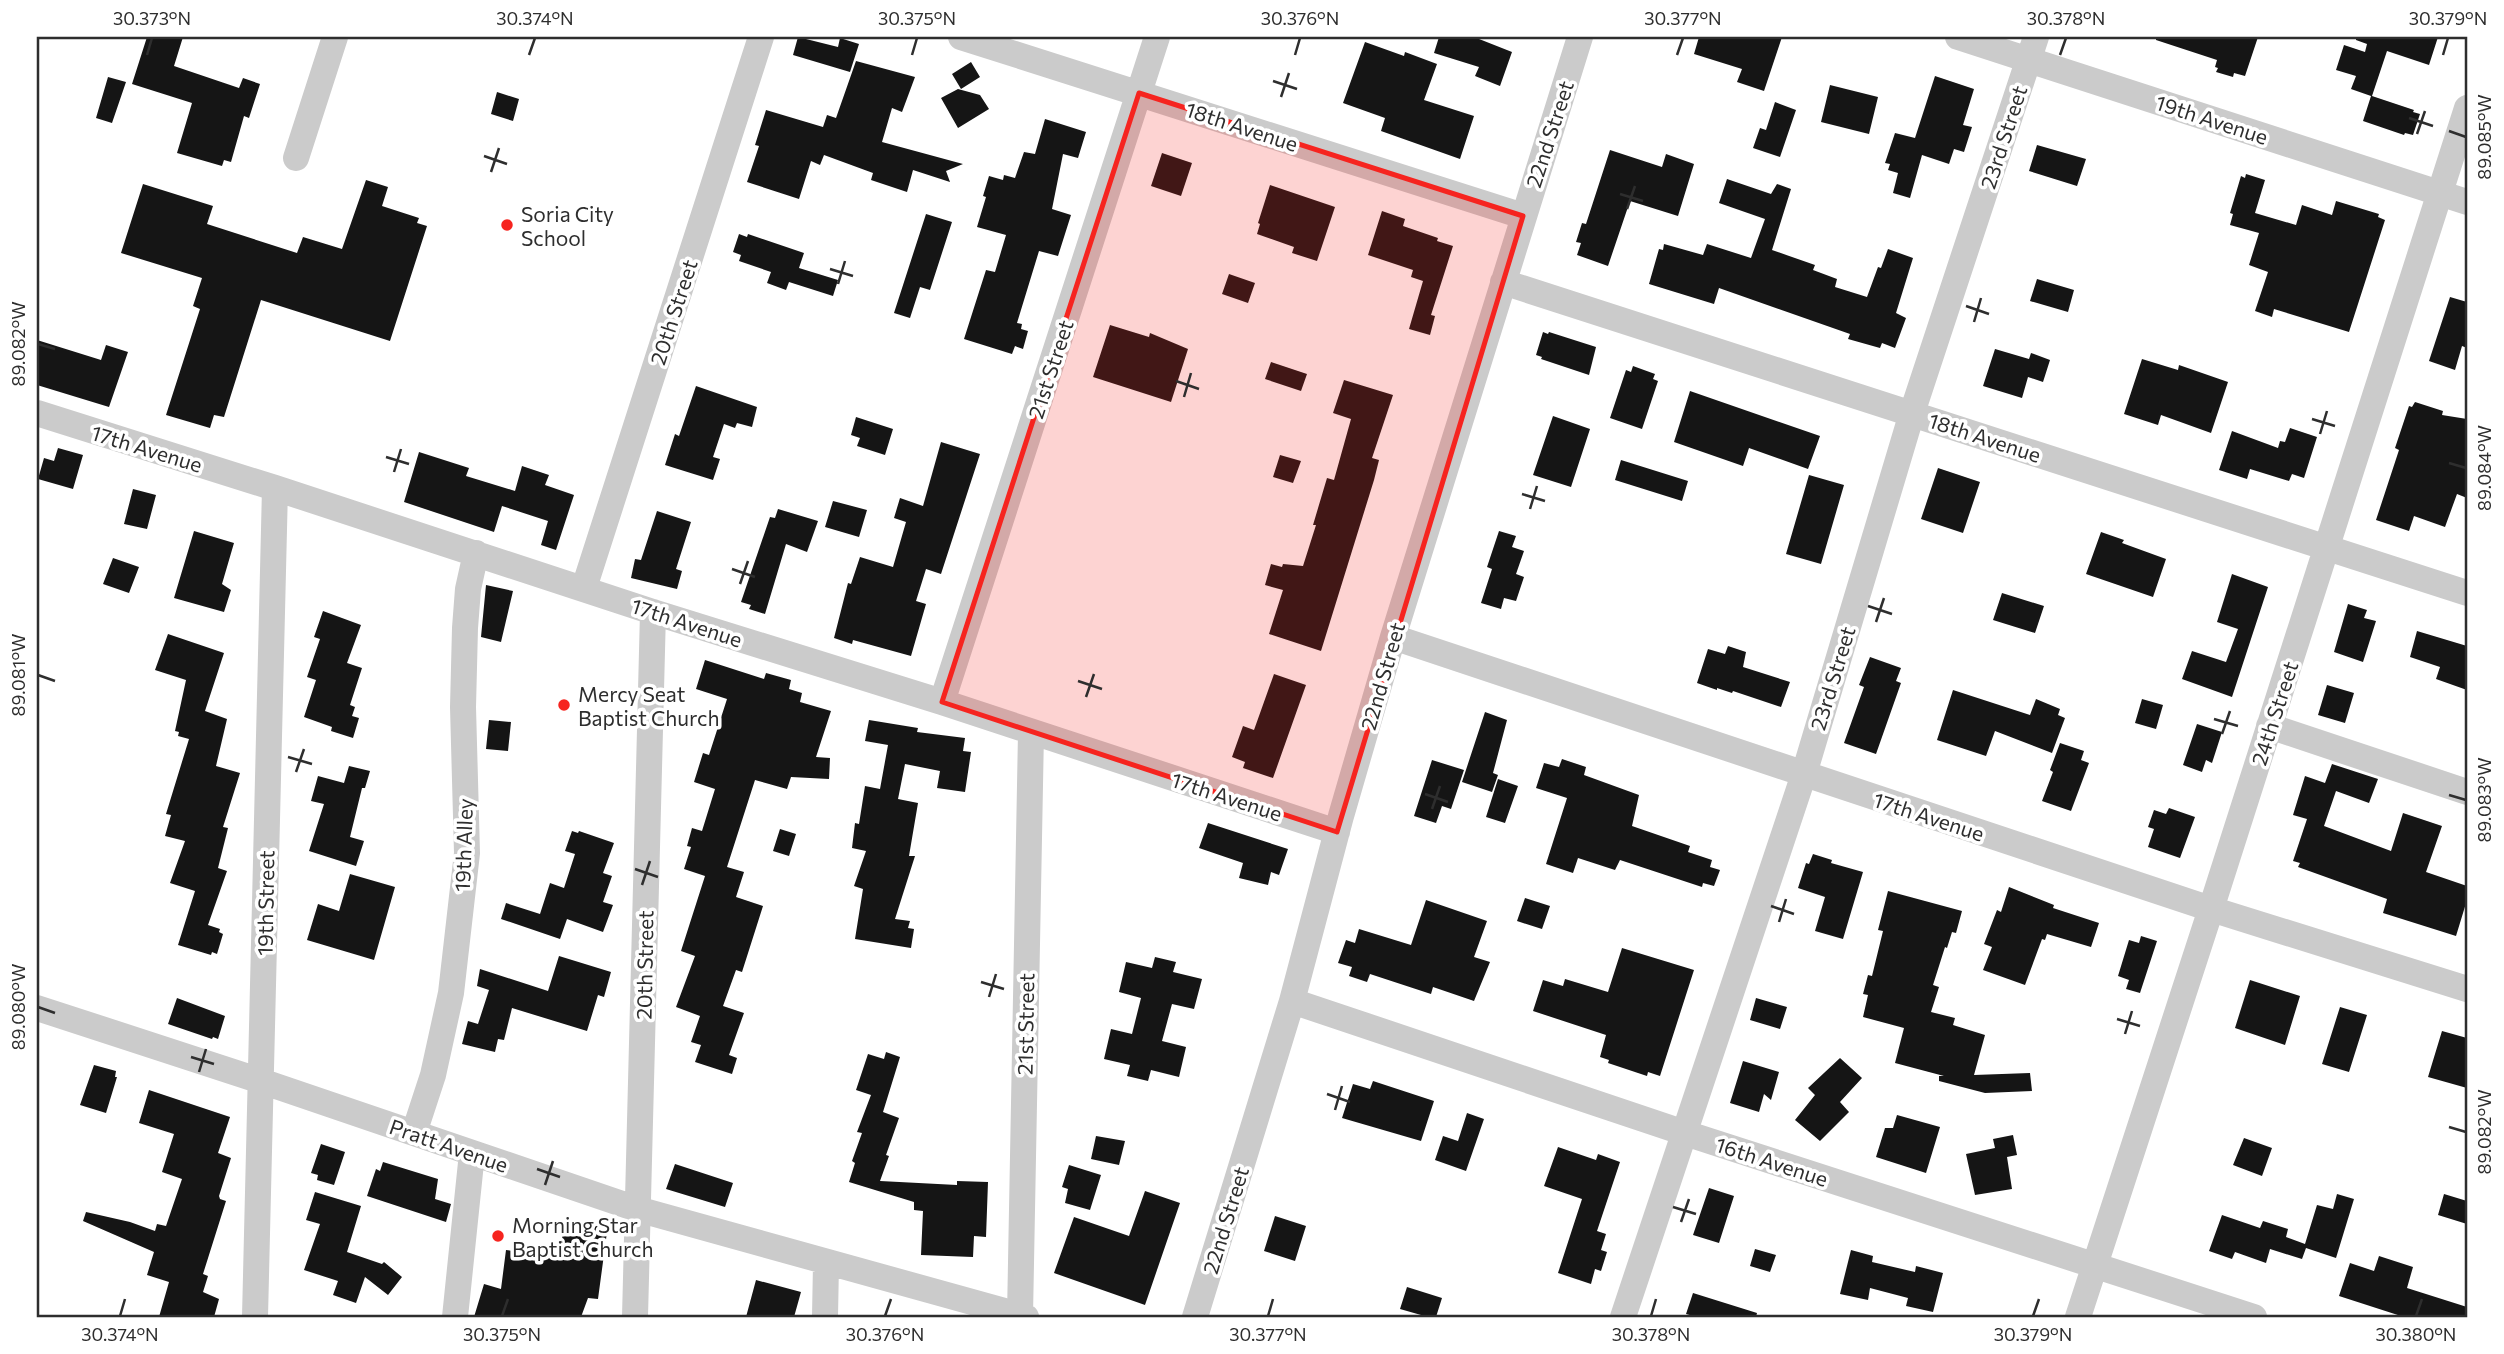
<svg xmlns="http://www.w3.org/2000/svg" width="2504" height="1354" viewBox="0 0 2504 1354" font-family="Commissioner,sans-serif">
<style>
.building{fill:#151515}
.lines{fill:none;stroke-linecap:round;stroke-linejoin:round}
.minor{stroke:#cbcbcb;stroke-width:26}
.marked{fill:#f6241f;fill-opacity:0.2;stroke:#f6241f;stroke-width:5;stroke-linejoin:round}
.ticks{fill:none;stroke:#2e2e2e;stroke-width:2.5}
.poi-dot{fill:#f6241f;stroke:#fff;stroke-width:2.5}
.labels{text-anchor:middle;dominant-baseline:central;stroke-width:7;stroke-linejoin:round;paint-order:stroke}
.street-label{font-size:21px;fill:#2e2e2e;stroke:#fff}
.poi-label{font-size:21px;fill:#2e2e2e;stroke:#fff;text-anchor:start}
.neatline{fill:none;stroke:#2e2e2e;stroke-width:2.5}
.ticks-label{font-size:18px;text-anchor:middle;fill:#2e2e2e}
</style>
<rect width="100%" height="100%" fill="#fff"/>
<path class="building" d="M147,37H183L174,66L239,88L243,78L260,84L249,118L244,116L231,162L224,160L222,166L177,153L192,103L132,84Z
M798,37L838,47L840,38L859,44L850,72L793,55Z
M1439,37H1474L1512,52L1500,86L1475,76L1479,67L1434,53Z
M1699,37H1782L1764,91L1737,82L1742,69L1694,54Z
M2156,37H2258L2245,76L2234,73L2233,77L2216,72L2218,68L2215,67L2217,60L2156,40Z
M2356,37H2438L2429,65L2387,51L2372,96L2414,110L2413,112L2420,114L2413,135L2405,133L2404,135L2363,121L2371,96L2351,89L2356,76L2336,70L2344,45L2365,52L2367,44L2356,40Z
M1365,42L1404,56L1405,52L1437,64L1424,100L1474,116L1460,159L1381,131L1385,118L1343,103Z
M856,61L915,77L902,112L892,108L882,142L963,164L946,171L950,182L913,170L907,192L871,180L873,173L824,155L820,165L811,161L799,199L747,182L759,146L755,145L766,110L823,127L827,115L836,118Z
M971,62L980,77L961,89L952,74Z
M1935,76L1974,89L1963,125L1972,127L1964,152L1954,149L1949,164L1922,155L1910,198L1893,193L1898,173L1888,170L1890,164L1885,163L1895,133L1915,138Z
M108,77L126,82L112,123L96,118Z
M1830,85L1878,97L1869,134L1821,122Z
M958,89L980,95L989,109L958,128L941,98Z
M497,92L519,99L513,121L491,114Z
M1775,102L1796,110L1780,157L1753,148L1760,128L1766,130Z
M1045,119L1086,132L1078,158L1063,154L1052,209L1071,215L1058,256L1039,251L1017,323L1022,324L1021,329L1028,331L1023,349L1015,346L1012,354L964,339L986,270L995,272L1006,235L977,227L986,197L983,196L989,176L1003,180L1004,175L1015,178L1024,152L1035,154Z
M2037,145L2086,159L2077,186L2029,171Z
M1610,150L1662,167L1666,154L1694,164L1678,216L1630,201L1608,266L1577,255L1581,243L1576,242L1582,223L1586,224Z
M1162,153L1192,163L1181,196L1151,186Z
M2246,174L2265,180L2255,213L2296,225L2302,205L2332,215L2336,201L2379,214L2378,217L2385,220L2349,332L2274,309L2272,317L2255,311L2268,272L2249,265L2259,233L2230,225L2233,214L2230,213L2241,176L2245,178Z
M1727,179L1771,194L1777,184L1791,189L1772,250L1815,265L1813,270L1837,279L1835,287L1867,297L1878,267L1881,268L1888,249L1913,258L1896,313L1906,318L1895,348L1882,343L1880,348L1848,339L1850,334L1719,288L1714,304L1649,284L1659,249L1663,250L1664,244L1703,255L1707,244L1751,258L1765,219L1719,203Z
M366,180L388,187L382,206L419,218L417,223L427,226L390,341L261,300L224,417L214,415L210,428L166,415L200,309L193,306L202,278L121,253L143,184L213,206L207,224L297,253L303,237L342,249Z
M1270,185L1335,207L1317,261L1292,253L1294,247L1257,234L1260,224L1258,223Z
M1382,211L1405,219L1403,226L1438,238L1437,241L1453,246L1431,315L1435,316L1430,335L1409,329L1423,281L1411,277L1413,270L1368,255Z
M926,214L952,222L930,290L920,287L910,318L894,313Z
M739,234L747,237L748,234L804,253L799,268L838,280L833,296L789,282L786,290L767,283L771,272L739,261L741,255L733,252Z
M1229,274L1255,283L1248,303L1222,294Z
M2037,279L2074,290L2068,312L2030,301Z
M2450,297L2467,302V348L2462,346L2455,370L2429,361Z
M1110,325L1149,337L1150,333L1188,349L1171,402L1093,377Z
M1543,332L1548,334L1549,332L1596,347L1589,375L1541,359L1542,357L1536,355Z
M37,340L101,360L106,345L128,352L109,407L37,385Z
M1995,349L2029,359L2031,353L2050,360L2043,382L2028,377L2022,398L1983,386Z
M2142,359L2178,370L2179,365L2228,382L2211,433L2161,415L2158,425L2124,414Z
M1271,362L1307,374L1301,391L1265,379Z
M1633,366L1655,374L1653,379L1658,381L1642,429L1610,418L1626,370L1631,372Z
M1344,380L1393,395L1372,458L1379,460L1374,480L1321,651L1269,634L1283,590L1265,585L1271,564L1282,567L1283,564L1303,566L1316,525H1313L1327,478L1334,480L1351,419L1333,413Z
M696,386L757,407L752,427L737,423L735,428L724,424L713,457L720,459L713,480L665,465L675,434L679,436Z
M1690,391L1820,436L1808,469L1749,448L1743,466L1674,442Z
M2415,402L2443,411L2442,415L2467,419V498L2457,494L2445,527L2414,516L2409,531L2376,520L2399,450L2395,448L2409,406L2412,407Z
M1553,416L1590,429L1571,487L1533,475Z
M856,417L893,429L885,455L857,446L860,438L851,435Z
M2290,428L2317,437L2304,478L2292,474L2289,481L2250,469L2247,479L2219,470L2232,431L2278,448L2280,441L2285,442Z
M941,442L980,454L941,574L926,569L916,601L926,604L911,656L853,640L852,644L834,638L848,583L851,584L860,557L893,567L906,522L894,518L900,498L923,506Z
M58,448L83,455L73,489L38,479L44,458L54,461Z
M419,452L469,468L466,476L515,491L522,466L549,475L545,485L574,495L556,550L541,545L548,521L502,506L494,532L404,502Z
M1280,455L1301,461L1293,483L1273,477Z
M1621,460L1688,481L1682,501L1615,480Z
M1938,468L1980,482L1963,533L1921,519Z
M1809,475L1844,485L1821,564L1786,554Z
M133,489L156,495L147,529L124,524Z
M833,501L867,510L859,537L825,527Z
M778,509L818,521L807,552L786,544L765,614L749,609L751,605L741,602L770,517L775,518Z
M657,511L691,522L676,569L682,571L677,589L631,578L635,559L641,560Z
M194,531L234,543L222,584L231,590L224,612L174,598Z
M1499,531L1516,536L1512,547L1524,551L1516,574L1524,577L1516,601L1504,598L1501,609L1481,603L1492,569L1487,567Z
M2101,532L2124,540L2122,543L2166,559L2153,597L2086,574Z
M113,558L139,567L129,593L103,584Z
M2232,574L2268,587L2232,697L2182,679L2192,651L2226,662L2238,629L2217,622Z
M486,585L513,591L501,642L481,637Z
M2002,593L2044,606L2035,633L1993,620Z
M2348,604L2367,610L2364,618L2376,621L2363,662L2334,652Z
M323,611L361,625L347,663L362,668L350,705L355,707L352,716L359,718L353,738L331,731L332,727L304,717L316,680L307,677L320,639L314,637Z
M2417,631L2467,646V690L2436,679L2440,667L2410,657Z
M168,634L224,653L205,711L227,719L216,766L240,773L223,827L228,828L218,868L227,871L208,925L220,929L219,932L223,934L217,954L212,952L211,955L178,945L195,891L170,883L185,841L165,836L171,815L166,814L189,739L178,736L179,732L175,731L186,680L155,670Z
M1728,646L1746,652L1743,667L1790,682L1781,707L1733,691L1732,693L1717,688V690L1697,683L1708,649L1725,654Z
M1870,657L1901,668L1896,681L1901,683L1876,754L1844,743L1864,687L1859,685Z
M705,660L764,679L766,673L791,680L789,689L802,693L800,702L831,711L816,757L830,758L829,779L791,777L787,789L755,780L727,867L744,872L736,897L763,906L742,972L736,970L723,1006L744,1013L729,1055L737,1058L732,1074L695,1062L701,1045L691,1042L700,1016L676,1007L695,956L681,951L705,876L684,869L691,847L687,846L692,828L702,831L715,789L694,782L703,753L709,755L727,699L696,689Z
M1274,674L1306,685L1273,778L1243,768L1245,762L1232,757L1243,726L1254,730Z
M2327,685L2354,693L2345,723L2318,715Z
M1953,690L2030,715L2036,699L2060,709L2058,715L2065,718L2052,753L1995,731L1986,756L1937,740Z
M2142,699L2163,705L2156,729L2135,723Z
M1485,712L1507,720L1493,773L1498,775L1492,792L1462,782Z
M489,720L511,722L508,751L486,749Z
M869,720L918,728L917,732L965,738L963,751L971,752L965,792L937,788L940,771L905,764L898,799L918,803L909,856H915L895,919L910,921L908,928L914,929L911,948L855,939L863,889L854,886L866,851L852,848L855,823L859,824L865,786L880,789L888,745L865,741Z
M2197,724L2222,732L2212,763L2206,760L2202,772L2183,765Z
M2060,743L2084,751L2081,760L2089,763L2071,811L2042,801L2053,772L2050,770Z
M1562,759L1586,767L1584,775L1639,795L1632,826L1690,846L1688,852L1712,860L1710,867L1720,870L1714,886L1703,883L1702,887L1620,860L1615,870L1578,858L1573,873L1546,864L1567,798L1536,788L1544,763L1559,767Z
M1432,760L1464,770L1451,809L1442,806L1436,823L1414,816Z
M2332,764L2378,779L2369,803L2336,791L2324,826L2391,851L2403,813L2442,826L2426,872L2467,886V900L2456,936L2383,913L2387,899L2298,867L2300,863L2293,861L2307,819L2293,815L2305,776L2325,783Z
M349,766L370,771L365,788H362L350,837L364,841L356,866L309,851L324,804L311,801L318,776L344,783Z
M1498,779L1518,786L1505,823L1486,817Z
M2169,808L2195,817L2180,858L2148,847L2154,829L2148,827L2154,810L2166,814Z
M1208,823L1288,849L1279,875L1271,872L1268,885L1239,878L1243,863L1199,848Z
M780,829L796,834L789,856L773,851Z
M572,831L578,833L579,831L614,843L603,873L612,876L603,902L613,905L603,932L567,919L560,939L501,919L506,903L540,914L550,883L564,888L575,854L565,851Z
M1813,854L1832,860L1831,863L1863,872L1843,939L1815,931L1825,897L1798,888L1806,863L1809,864Z
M350,874L395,887L374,960L307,940L318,904L339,911Z
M2009,887L2054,905L2053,908L2099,923L2091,947L2047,934L2045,940L2042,939L2025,985L1983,970L1992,947L1984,944L1997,910L2001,912Z
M1888,891L1962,911L1956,933L1952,932L1947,948L1945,947L1933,985L1939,987L1931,1012L1955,1018L1953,1025L1985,1035L1974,1075L2030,1073L2032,1091L1985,1093L1939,1081V1076H1944L1895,1063L1904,1028L1863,1017L1868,995L1863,994L1868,975L1872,976L1883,931L1878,930Z
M1525,898L1550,906L1542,929L1517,921Z
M1426,900L1487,921L1474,957L1490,962L1474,1001L1433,987L1431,994L1370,974L1367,982L1349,976L1352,967L1338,963L1346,940L1355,943L1359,929L1411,945Z
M2141,936L2157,941L2140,993L2126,989L2129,980L2118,976L2129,940L2139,943Z
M1622,948L1694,970L1660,1076L1648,1072L1647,1076L1608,1063L1609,1060L1600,1057L1606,1035L1533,1011L1543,980L1563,986L1565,979L1608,992Z
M559,956L611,972L604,997L598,995L587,1031L512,1008L504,1040L498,1039L495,1052L462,1044L468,1021L478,1024L489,990L477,986L480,969L548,991Z
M1155,957L1176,962L1173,972L1202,979L1194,1009L1172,1004L1162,1041L1186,1047L1179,1077L1151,1070L1148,1081L1127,1076L1130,1065L1104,1059L1111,1029L1132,1034L1141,998L1119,992L1126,962L1152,968Z
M2250,980L2300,996L2285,1045L2235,1028Z
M177,998L225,1016L218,1039L213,1037L212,1039L168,1024Z
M1756,998L1787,1007L1780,1029L1750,1020Z
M2340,1007L2367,1015L2349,1072L2322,1064Z
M2442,1031L2467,1038V1088L2428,1077Z
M886,1052L900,1057L883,1112L899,1118L886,1155L889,1156L880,1181L957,1185V1181L988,1182L986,1237L974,1236L973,1257L921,1255L923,1211L914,1210V1202L849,1182L855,1163L852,1161L862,1133L857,1132L871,1095L856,1090L868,1054L884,1059Z
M1840,1058L1862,1078L1840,1102L1849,1112L1820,1141L1795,1120L1815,1095L1808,1088Z
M1743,1061L1779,1072L1771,1100L1764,1094L1759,1112L1730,1103Z
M94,1065L116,1071L115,1077H117L106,1113L80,1105Z
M1373,1081L1434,1101L1421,1141L1342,1118L1353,1084L1370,1089Z
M149,1090L230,1117L218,1153L231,1158L219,1196L220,1199L226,1201L203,1274L208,1276L203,1292L219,1299L214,1317H159L169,1282L147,1275L154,1252L83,1221L86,1212L130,1222L155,1231L157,1224L166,1226L182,1179L162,1172L174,1134L139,1123Z
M1467,1113L1484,1119L1466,1171L1435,1160L1443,1136L1458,1141Z
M1897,1115L1940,1127L1926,1173L1876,1157L1885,1128H1893Z
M2013,1135L2017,1155L2007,1157L2012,1189L1975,1195L1966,1154L1995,1148L1993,1139Z
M1096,1136L1125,1141L1119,1165L1091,1159Z
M2244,1138L2272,1148L2262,1176L2233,1165Z
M321,1144L345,1152L334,1185L317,1180L318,1175L311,1173Z
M1558,1147L1596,1160L1598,1154L1620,1162L1597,1231L1606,1234L1601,1250L1607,1252L1601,1271L1595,1269L1591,1284L1558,1273L1582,1199L1544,1186Z
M383,1162L438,1179L435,1199L451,1204L446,1222L367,1196L376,1169L380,1171Z
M675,1164L733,1183L725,1207L666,1189Z
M1069,1165L1101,1175L1090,1210L1065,1203L1068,1189L1062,1187Z
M1709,1188L1734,1196L1719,1243L1693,1235Z
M1145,1191L1180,1203L1145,1305L1054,1273L1074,1217L1129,1236Z
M315,1192L361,1206L347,1252L382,1264L384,1262L402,1277L388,1295L365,1277L356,1303L333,1295L338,1281L304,1270L320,1224L306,1220Z
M2337,1194L2354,1199L2336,1258L2306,1248L2302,1259L2270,1249L2266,1263L2235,1252L2232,1259L2209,1251L2222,1215L2260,1228L2263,1221L2288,1229L2286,1237L2305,1244L2317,1205L2333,1209Z
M2444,1194L2467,1201V1224L2438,1215Z
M1275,1216L1306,1226L1295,1261L1264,1251Z
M572,1222L604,1227L603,1231L607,1232L598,1299L588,1298L581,1317H474L484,1284L501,1289L506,1250L559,1258L564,1226L571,1227Z
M1755,1249L1776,1255L1770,1272L1750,1266Z
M1851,1250L1873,1256L1872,1262L1915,1272L1916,1266L1943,1273L1933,1312L1906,1306L1908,1298L1870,1288L1868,1300L1840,1294Z
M2379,1256L2413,1267L2407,1288L2467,1307V1317H2404L2339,1296L2350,1263L2374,1271Z
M756,1280L801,1292L794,1317H746Z
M1407,1287L1442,1298L1436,1317H1428L1400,1309Z
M1693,1293L1757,1313L1756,1317H1697L1686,1314Z"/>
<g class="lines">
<path class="minor" d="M961,37L1523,216
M1958,37L2467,202
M296,158L335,37
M1503,282L2467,593
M37,413L275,488L653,612L942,702L1337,832
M584,588L761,37
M1393,637L2211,909L2467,989
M942,702L1157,37
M2269,726L2467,792
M1292,1001L1685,1133L2254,1317
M37,1008L261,1081L637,1209L1026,1317
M414,1133L433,1075L451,993L467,853L463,707L465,628L468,589L476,553
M1020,1316L1031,732
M255,1317L275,488
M455,1317L472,1153
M635,1317L653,612
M825,1317L826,1263
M1195,1317L1292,1001L1341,816L1393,637L1580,37
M1623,1317L1804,774L1912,413L2036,37
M2078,1317L2211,909L2467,108"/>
</g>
<path class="marked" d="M1139,93L1523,216L1337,832L942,702Z"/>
<path class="ticks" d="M147,55L152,38M529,55L535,38M912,55L917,38M1295,55L1300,38M1677,55L1683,38M2060,55L2066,38M2443,55L2448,38M1273,81L1297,89M1281,97L1289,73M2409,118L2433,126M2449,131L2466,137M2417,134L2425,111M484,156L507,164M491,172L499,148M1620,194L1643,201M1627,209L1635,186M830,269L853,276M838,284L845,261M1966,306L1989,314M1974,322L1981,298M38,344L55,349M1176,381L1199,389M1184,397L1191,373M2312,419L2335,426M2320,434L2327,411M386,457L409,464M2449,463L2466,468M394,472L401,449M1522,494L1545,501M1530,509L1537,486M732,569L755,577M740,584L748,561M1868,606L1892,614M1876,622L1884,598M38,675L55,681M1078,681L1102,689M1086,697L1094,674M2214,719L2238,726M2222,734L2230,711M288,757L312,764M296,772L304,749M1425,794L1448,802M2449,795L2466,800M1432,809L1440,786M635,869L658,877M642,885L650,861M1771,906L1794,914M1779,922L1786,899M981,982L1004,989M989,997L996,974M38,1007L55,1013M2117,1019L2140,1026M2125,1034L2132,1011M191,1057L214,1064M199,1072L206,1049M1327,1094L1350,1102M1335,1110L1342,1086M2449,1127L2466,1132M537,1169L560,1177M545,1185L553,1161M1673,1207L1696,1214M1681,1222L1689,1199M120,1316L125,1299M502,1316L508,1299M885,1316L891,1299M1268,1316L1273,1299M1651,1316L1656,1299M2033,1316L2039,1299M2416,1316L2422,1299"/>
<g class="poi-dot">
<circle cx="507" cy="225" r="7"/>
<circle cx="564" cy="705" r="7"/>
<circle cx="498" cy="1236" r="7"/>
</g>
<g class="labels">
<g class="street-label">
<text transform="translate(2212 119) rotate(18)">19th Avenue</text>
<text transform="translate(1242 126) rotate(18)">18th Avenue</text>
<text transform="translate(1549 134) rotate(-72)">22nd Street</text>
<text transform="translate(2003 137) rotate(-72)">23rd Street</text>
<text transform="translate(673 312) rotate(-72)">20th Street</text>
<text transform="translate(1050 369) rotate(-72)">21st Street</text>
<text transform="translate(1985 437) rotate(18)">18th Avenue</text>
<text transform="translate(147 448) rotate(17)">17th Avenue</text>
<text transform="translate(687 622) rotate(18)">17th Avenue</text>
<text transform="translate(1382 676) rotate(-74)">22nd Street</text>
<text transform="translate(1832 678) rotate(-73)">23rd Street</text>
<text transform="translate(2274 713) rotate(-72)">24th Street</text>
<text transform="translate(1227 796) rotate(18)">17th Avenue</text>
<text transform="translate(1929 816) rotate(18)">17th Avenue</text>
<text transform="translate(463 845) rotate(-88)">19th Alley</text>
<text transform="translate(265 903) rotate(-89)">19th Street</text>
<text transform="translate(644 965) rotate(-89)">20th Street</text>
<text transform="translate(1025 1024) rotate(-89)">21st Street</text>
<text transform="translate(449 1145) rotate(19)">Pratt Avenue</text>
<text transform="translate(1772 1161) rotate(18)">16th Avenue</text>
<text transform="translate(1225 1220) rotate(-73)">22nd Street</text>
</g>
<g class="poi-label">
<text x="521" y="213">Soria City<tspan x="521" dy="24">School</tspan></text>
<text x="578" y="693">Mercy Seat<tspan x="578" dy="24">Baptist Church</tspan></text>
<text x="512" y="1224">Morning Star<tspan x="512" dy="24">Baptist Church</tspan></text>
</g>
</g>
<rect width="2504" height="1354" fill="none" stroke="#ffffff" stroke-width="77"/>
<rect x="38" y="38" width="2428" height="1278" class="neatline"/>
<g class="ticks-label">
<text x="152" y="25">30.373°N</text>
<text x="535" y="25">30.374°N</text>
<text x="917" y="25">30.375°N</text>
<text x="1300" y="25">30.376°N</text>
<text x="1683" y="25">30.377°N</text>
<text x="2066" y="25">30.378°N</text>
<text x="2448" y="25">30.379°N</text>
<text transform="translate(2485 137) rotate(-90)" y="6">89.085°W</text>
<text transform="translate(19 344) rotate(-90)" y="6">89.082°W</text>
<text transform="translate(2485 468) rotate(-90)" y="6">89.084°W</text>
<text transform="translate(19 675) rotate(-90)" y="6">89.081°W</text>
<text transform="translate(2485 800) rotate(-90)" y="6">89.083°W</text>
<text transform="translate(19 1007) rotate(-90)" y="6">89.080°W</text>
<text transform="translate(2485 1132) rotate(-90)" y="6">89.082°W</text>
<text x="120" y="1341">30.374°N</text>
<text x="502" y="1341">30.375°N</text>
<text x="885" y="1341">30.376°N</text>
<text x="1268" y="1341">30.377°N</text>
<text x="1651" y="1341">30.378°N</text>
<text x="2033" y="1341">30.379°N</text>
<text x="2416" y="1341">30.380°N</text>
</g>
</svg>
